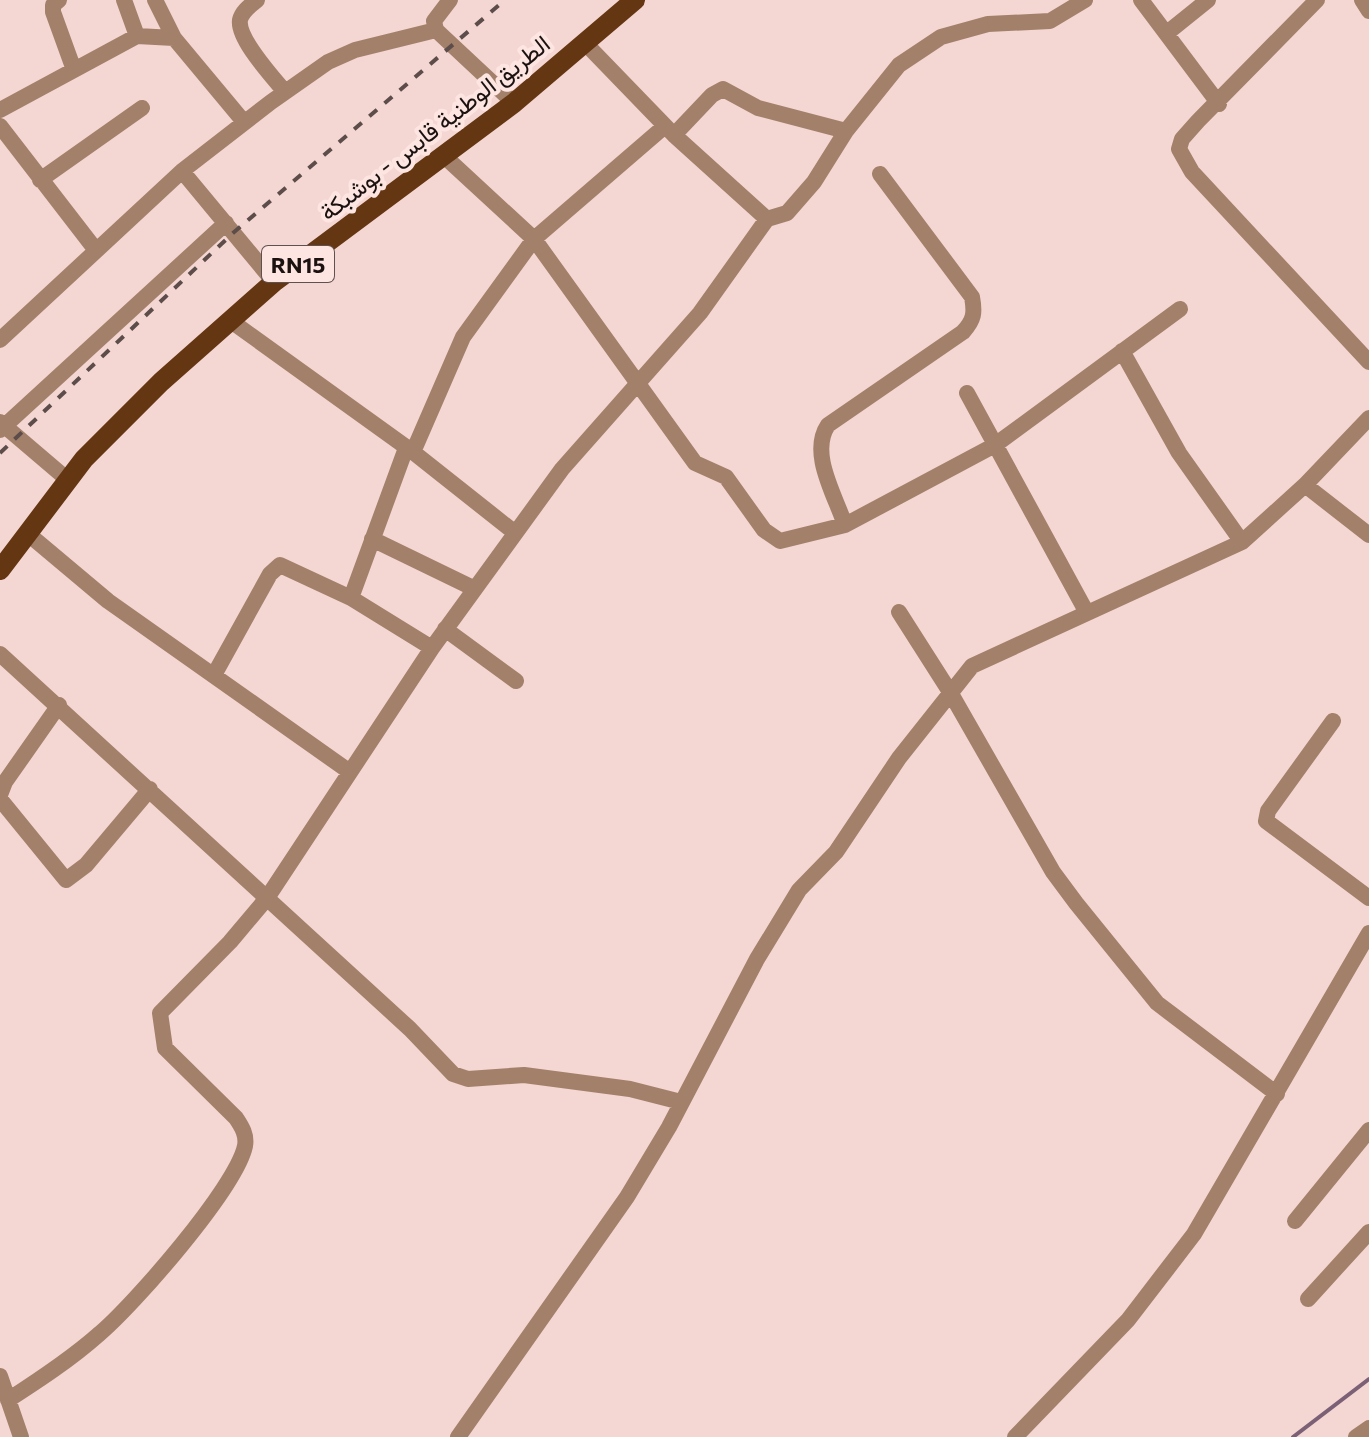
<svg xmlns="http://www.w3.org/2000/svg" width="1369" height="1437" viewBox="0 0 1369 1437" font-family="Commissioner,Vazirmatn,sans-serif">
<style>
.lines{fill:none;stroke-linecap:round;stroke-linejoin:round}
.stream{stroke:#7c6076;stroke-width:4}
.minor{stroke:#a3806a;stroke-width:16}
.primary{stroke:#653612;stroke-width:20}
.rail{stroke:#5c4c4a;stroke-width:4;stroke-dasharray:10 10;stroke-linecap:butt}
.labels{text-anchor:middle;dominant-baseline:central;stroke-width:8;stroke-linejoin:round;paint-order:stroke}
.shield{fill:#fde5e2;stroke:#5f514f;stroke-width:2}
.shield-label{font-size:22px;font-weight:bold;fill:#1b1210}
.street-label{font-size:24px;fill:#1b1210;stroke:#fde5e2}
</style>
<rect width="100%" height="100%" fill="#f4d6d3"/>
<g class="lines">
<path class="stream" d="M1293,1437L1369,1379"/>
<path class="minor" d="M59,0L53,5V12L74,70
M124,0L137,36
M155,0L174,38
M257,0C251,5 242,11 240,20C237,39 273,77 285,92
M450,0L434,21L436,30L514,103
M1141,0L1219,104
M1317,0L1198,121L1182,139L1179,149L1192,172L1369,362
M1362,0L1369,11
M1167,33L1208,0
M585,43L674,135L767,219
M0,110L137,36L174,38L244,122
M0,126L95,249
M846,131L899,65L941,37L988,24L1050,21L1085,0
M443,155L534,239L695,463L726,477L764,530L780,541L845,525L995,445L1180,309
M182,171L274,282
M40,180L142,108
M231,321L413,452L514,532
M0,340L182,171L271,102L328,62L355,50L436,30
M1122,351L1179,453L1242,542
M967,393L1087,613
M0,422L68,480
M0,430L226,223
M413,452L463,337L534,239L665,126
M1305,485L1369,535
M845,525C835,495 809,453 828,425L963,332C974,320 975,313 972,297L880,174
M27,533L108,601L350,772
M372,539L473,588
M351,598L406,448
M899,612L950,692L1053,872L1076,903L1157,1003L1277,1094
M445,629L516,681
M0,654L410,1029L453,1074L468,1079L524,1075L630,1089L681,1102
M214,675L270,574L280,565L351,598L432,648
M1333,721L1268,811L1266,821L1369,898
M0,795L5,782L59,705
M0,799L66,880L86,865L150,789
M1295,1221L1369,1130
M1308,1299L1369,1232
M0,1376L21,1437
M8,1400C39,1380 71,1359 98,1335C133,1306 236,1188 245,1146C247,1135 242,1127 236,1118L165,1048L160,1013L230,942L267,898L432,648L562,469L700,313L767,219L787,213L814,182L846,131L758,108L723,89L712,95L674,135
M458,1437L627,1197L669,1127L757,959L799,890L836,852L899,758L972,666L1242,542L1305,485L1369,418
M1015,1437L1128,1320L1194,1234L1369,933
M1356,1437L1369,1428"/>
<path class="primary" d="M0,570L84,459L161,382L274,282L514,103L635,0"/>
<path class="rail" d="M0,453L233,233L505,0"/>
</g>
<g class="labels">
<rect class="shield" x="262" y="246" width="72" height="36" rx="6"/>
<g class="shield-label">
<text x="298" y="264">RN15</text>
</g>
<g class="street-label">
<text transform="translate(434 127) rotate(-38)">الطريق الوطنية قابس - بوشبكة</text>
</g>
</g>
</svg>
